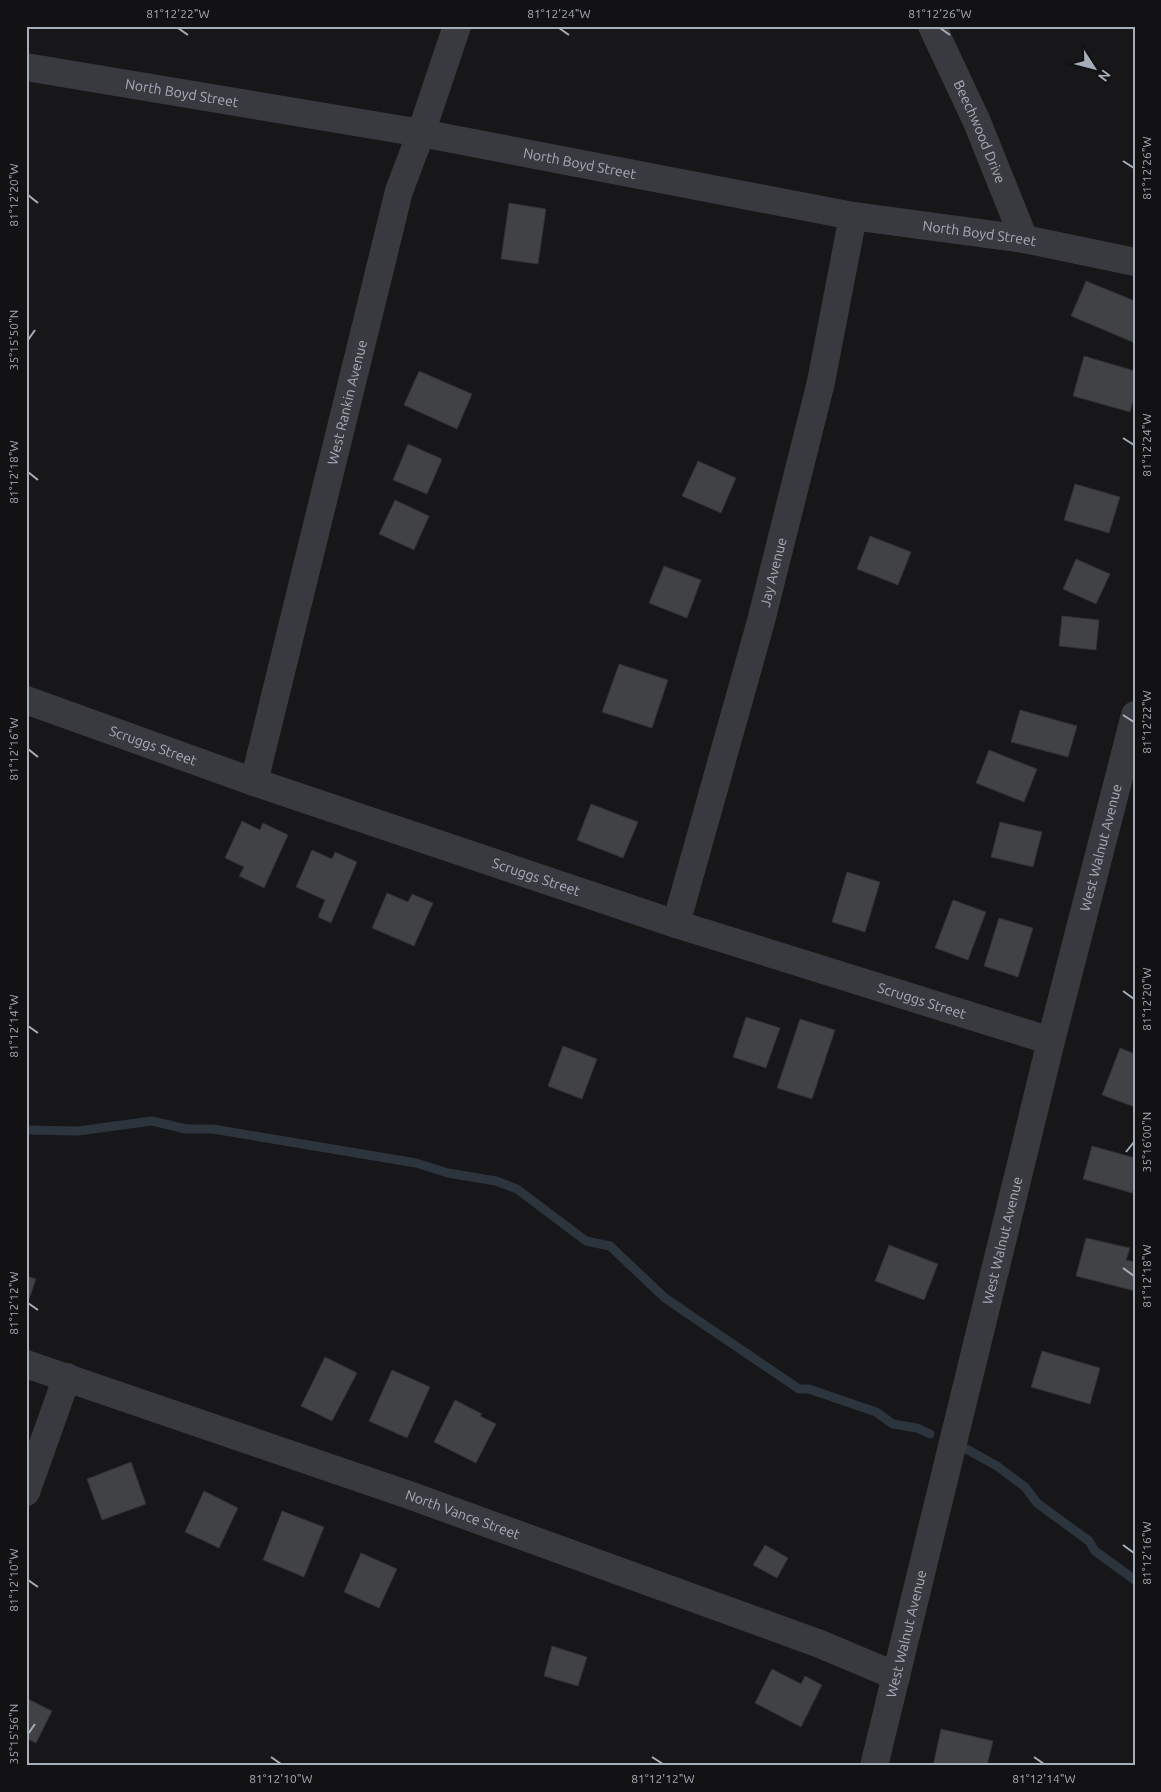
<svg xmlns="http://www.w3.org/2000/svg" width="1161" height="1792" viewBox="0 0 1161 1792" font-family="Ubuntu,sans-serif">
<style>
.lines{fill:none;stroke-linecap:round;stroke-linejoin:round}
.stream{stroke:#2c353e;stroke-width:9}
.building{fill:#414246;stroke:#313035}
.street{stroke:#393a40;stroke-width:28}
.ticks{fill:none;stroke:#a8adba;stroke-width:2}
.labels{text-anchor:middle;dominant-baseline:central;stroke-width:5;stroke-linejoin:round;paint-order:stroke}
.street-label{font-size:14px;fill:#a8adba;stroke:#121214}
.neatline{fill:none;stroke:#a8adba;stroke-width:2}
.ticks-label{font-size:12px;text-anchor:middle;fill:#a8adba}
</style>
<rect width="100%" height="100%" fill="#171719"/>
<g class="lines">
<path class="stream" d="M26,1130L78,1131L152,1121L186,1129H213L416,1163L448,1173L496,1181L517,1189L586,1241L610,1246L665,1298L799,1389H809L876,1412L893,1424L917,1428L930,1434
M959,1445L997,1466L1025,1487L1037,1503L1089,1541L1095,1551L1135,1580"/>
</g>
<path class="building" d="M509,203L546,209L538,264L501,259Z
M1086,281L1135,301V343L1071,316Z
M1084,356L1135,371V394L1130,412L1073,396Z
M419,371L472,394L457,429L404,405Z
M408,444L442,459L427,494L393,480Z
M698,461L736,478L721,513L682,496Z
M1075,484L1120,497L1109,533L1064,520Z
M395,500L429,516L414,550L379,534Z
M870,536L911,552L898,585L857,569Z
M1076,559L1110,574L1096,604L1063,589Z
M664,566L701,580L687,618L649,603Z
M1062,616L1099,620L1096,650L1059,646Z
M619,664L668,680L652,728L602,712Z
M1020,710L1077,726L1068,757L1011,742Z
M989,750L1037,769L1024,802L976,783Z
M591,804L638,822L623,858L577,840Z
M242,821L260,830L263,823L288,835L264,888L239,876L244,867L225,858Z
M1000,822L1042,832L1033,867L991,857Z
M312,850L332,859L335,852L357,862L331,923L318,917L325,900L296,887Z
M847,872L880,882L865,932L832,922Z
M387,893L408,902L412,894L433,903L414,946L372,928Z
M953,900L986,912L968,960L935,948Z
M999,918L1033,928L1018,977L984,966Z
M746,1017L780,1028L766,1068L733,1057Z
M800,1019L835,1030L812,1099L777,1088Z
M563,1046L597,1059L582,1099L548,1086Z
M1120,1048L1135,1054V1107L1102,1095Z
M1092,1146L1135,1158V1184L1132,1193L1083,1179Z
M1086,1238L1130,1248L1126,1260L1135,1262V1291L1076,1276Z
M889,1245L938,1264L924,1300L875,1281Z
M26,1276L36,1279L29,1299L26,1298Z
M1042,1351L1100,1368L1090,1404L1031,1387Z
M325,1357L357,1373L332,1421L301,1406Z
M392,1370L430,1387L407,1438L369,1421Z
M455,1400L482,1414L480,1416L496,1424L476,1463L434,1442Z
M131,1462L146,1504L102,1520L87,1479Z
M204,1491L238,1508L219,1548L185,1532Z
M282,1511L324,1527L304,1577L263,1560Z
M765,1545L788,1558L777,1578L753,1565Z
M361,1553L397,1569L379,1608L344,1592Z
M552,1646L587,1657L578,1686L544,1676Z
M772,1669L801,1684L805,1676L822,1685L801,1727L755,1703Z
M26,1698L52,1711L36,1743L26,1738Z
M941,1729L993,1741L987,1766H933Z"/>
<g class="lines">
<g class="street">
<path id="s1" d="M932,26L977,122L1024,239"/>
<path id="s2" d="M26,67L421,133L853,216L1024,239L1135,262"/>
<path id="s3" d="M26,700L254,782L676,924L1051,1041"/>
<path id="s4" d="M254,782L399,191L421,133L457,26"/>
<path id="s5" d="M676,924L761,621L821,382L853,216"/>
<path id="s6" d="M26,1364L409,1495L820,1644L896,1676"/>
<path d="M26,1492L67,1377"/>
<path id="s7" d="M874,1766L1051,1041L1135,715"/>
</g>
</g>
<path class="ticks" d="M178,28L188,35M559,28L569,35M940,28L950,35M1123,161L1134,168M28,195L38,203M28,340L35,330M1123,438L1134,445M28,472L38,480M1123,715L1134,722M28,749L38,757M1123,991L1134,999M28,1026L38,1033M1126,1152L1134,1142M1123,1268L1134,1276M28,1303L38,1310M1123,1545L1134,1553M28,1580L38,1587M28,1734L35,1724M271,1757L281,1764M652,1757L663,1764M1034,1757L1044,1764"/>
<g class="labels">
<g class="street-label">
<text stroke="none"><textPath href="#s2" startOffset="158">North Boyd Street</textPath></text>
<text stroke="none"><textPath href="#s1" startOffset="116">Beechwood Drive</textPath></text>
<text stroke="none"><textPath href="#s2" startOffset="562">North Boyd Street</textPath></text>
<text stroke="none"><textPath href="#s2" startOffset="968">North Boyd Street</textPath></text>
<text stroke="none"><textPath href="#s4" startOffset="391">West Rankin Avenue</textPath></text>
<text stroke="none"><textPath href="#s5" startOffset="365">Jay Avenue</textPath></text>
<text stroke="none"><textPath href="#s3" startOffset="135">Scruggs Street</textPath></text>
<text stroke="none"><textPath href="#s7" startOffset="946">West Walnut Avenue</textPath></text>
<text stroke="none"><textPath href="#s3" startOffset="540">Scruggs Street</textPath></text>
<text stroke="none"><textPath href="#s3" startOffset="945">Scruggs Street</textPath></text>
<text stroke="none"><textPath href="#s7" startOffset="541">West Walnut Avenue</textPath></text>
<text stroke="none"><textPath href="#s6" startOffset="462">North Vance Street</textPath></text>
<text stroke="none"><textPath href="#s7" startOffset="136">West Walnut Avenue</textPath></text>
</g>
</g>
<rect width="1161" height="1792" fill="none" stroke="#121214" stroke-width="55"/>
<g transform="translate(1094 68) rotate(126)" stroke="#121214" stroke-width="4" paint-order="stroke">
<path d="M0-4L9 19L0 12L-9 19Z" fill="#a8adba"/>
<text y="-8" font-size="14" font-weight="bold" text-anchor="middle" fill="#a8adba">N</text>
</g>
<rect x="28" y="28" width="1106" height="1736" class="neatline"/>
<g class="ticks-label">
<text x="178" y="18">81°12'22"W</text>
<text x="559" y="18">81°12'24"W</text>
<text x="940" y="18">81°12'26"W</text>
<text transform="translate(1147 168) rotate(-90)" y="4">81°12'26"W</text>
<text transform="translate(14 195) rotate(-90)" y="4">81°12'20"W</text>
<text transform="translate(14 340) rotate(-90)" y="4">35°15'50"N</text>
<text transform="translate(1147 445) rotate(-90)" y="4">81°12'24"W</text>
<text transform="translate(14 472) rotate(-90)" y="4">81°12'18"W</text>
<text transform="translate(1147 722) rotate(-90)" y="4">81°12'22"W</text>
<text transform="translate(14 749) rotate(-90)" y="4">81°12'16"W</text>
<text transform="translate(1147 999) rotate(-90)" y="4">81°12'20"W</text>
<text transform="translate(14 1026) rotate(-90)" y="4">81°12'14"W</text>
<text transform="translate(1147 1142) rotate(-90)" y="4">35°16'00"N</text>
<text transform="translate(1147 1276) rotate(-90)" y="4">81°12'18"W</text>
<text transform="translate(14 1303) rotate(-90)" y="4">81°12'12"W</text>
<text transform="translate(1147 1553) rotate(-90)" y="4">81°12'16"W</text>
<text transform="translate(14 1580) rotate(-90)" y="4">81°12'10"W</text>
<text transform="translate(14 1734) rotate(-90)" y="4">35°15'56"N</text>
<text x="281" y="1783">81°12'10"W</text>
<text x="663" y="1783">81°12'12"W</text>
<text x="1044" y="1783">81°12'14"W</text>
</g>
</svg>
